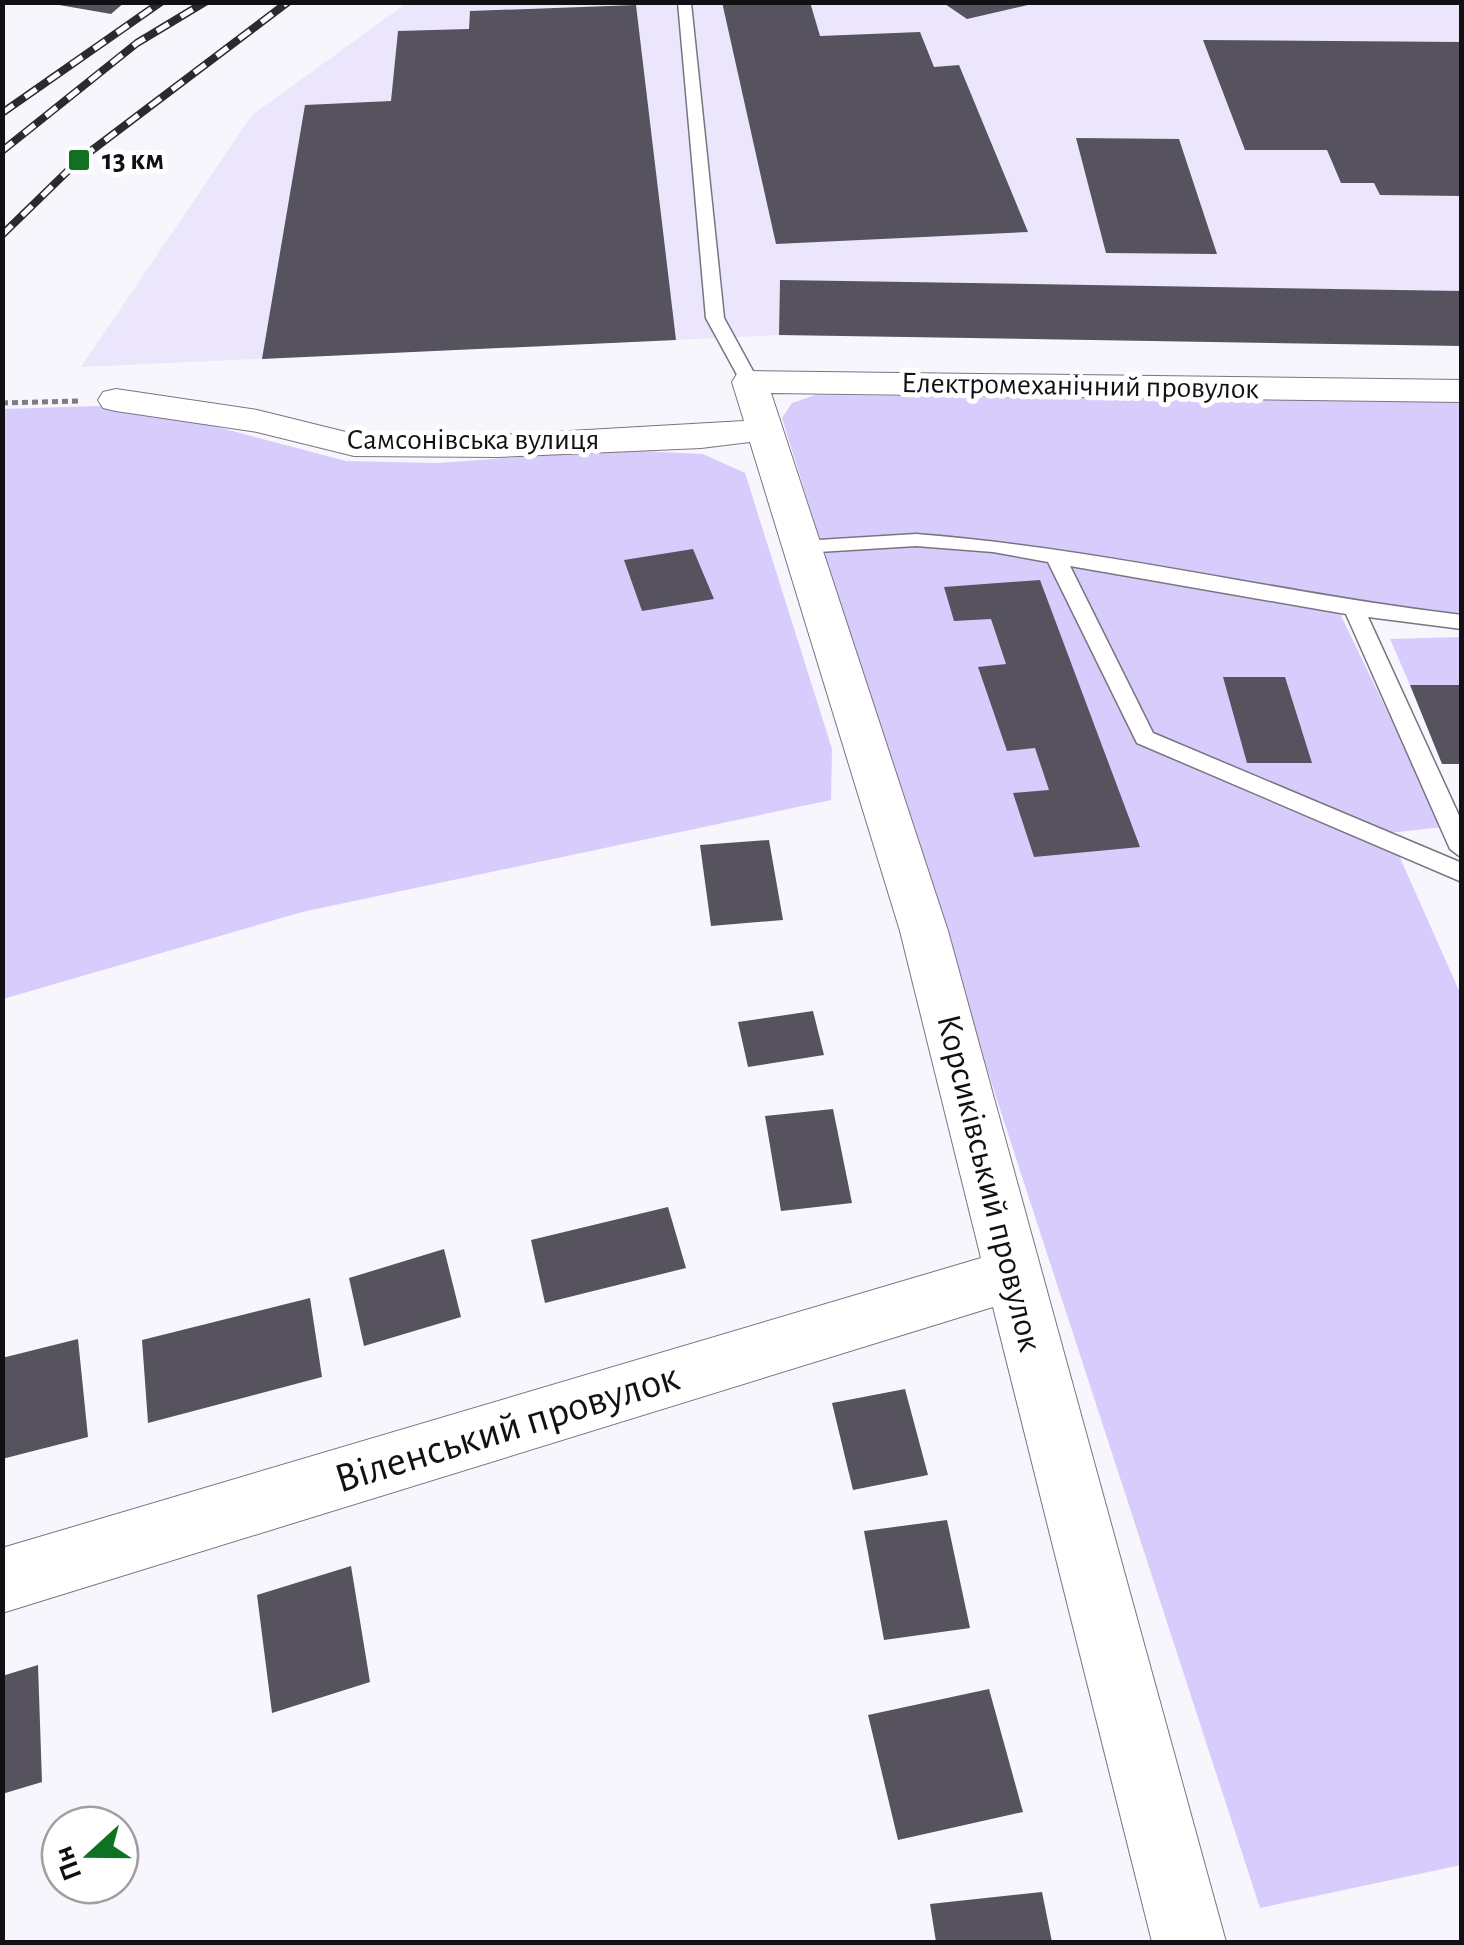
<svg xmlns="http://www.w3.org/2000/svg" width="1464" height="1945" viewBox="0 0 1464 1945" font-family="'Alegreya Sans',sans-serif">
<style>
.built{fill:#ebe6fb}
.green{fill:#d7ccfc}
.building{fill:#56535e}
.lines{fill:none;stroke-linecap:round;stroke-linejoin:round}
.lane-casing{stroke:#787581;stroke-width:3}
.street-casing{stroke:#787581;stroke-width:2}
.path{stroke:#7d7c82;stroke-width:5;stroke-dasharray:6 4;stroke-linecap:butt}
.lane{fill:#fff;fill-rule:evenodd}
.street{fill:#fff;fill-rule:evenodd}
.rail-casing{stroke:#2b2a2f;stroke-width:8}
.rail{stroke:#fff;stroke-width:5;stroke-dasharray:14;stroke-linecap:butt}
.poi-dot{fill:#0f7222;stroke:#fff;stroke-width:4}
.labels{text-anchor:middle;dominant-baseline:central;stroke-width:10;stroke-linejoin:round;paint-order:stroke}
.far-poi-label{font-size:30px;font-weight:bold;fill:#111014;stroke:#fff;text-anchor:start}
.far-street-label{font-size:30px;fill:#111014;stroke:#fff}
.street-label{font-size:35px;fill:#111014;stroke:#fff}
.near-street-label{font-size:42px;fill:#111014;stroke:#fff}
</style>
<rect width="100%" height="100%" fill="#f7f6fd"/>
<path class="built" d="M407,3H1461V346L779,335L81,367L252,115Z"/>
<path class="green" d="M815,395L1461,401V617L1333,599L1443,827L1389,833L1461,995V1865L1260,1908L931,897L782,418L792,403Z
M99,406L168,414L346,461L438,463L618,450L703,454L745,473L832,749L831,800L302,912L3,999L2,409Z
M1461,637V685H1410L1390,639Z"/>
<path class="building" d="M42,2H125L111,14Z
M722,2H810L820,36L920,32L934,67L959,65L1028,232L776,244Z
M942,2H1031L1032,4L967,19Z
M636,5L676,340L262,359L305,105L391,101L398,31L469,29L470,11Z
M1203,40L1462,42V196L1380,195L1374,183H1341L1327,150H1245Z
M1076,138L1179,139L1217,254L1106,253Z
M780,280L1462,291V346L779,335Z
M693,549L714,599L642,611L624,560Z
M1040,580L1140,847L1034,857L1013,793L1049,790L1035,748L1007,751L978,667L1006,664L991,619L954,621L944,587Z
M1223,677H1285L1312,763H1247Z
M1410,685H1462V764H1442Z
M769,840L783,920L711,926L700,845Z
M813,1011L824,1055L748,1067L738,1022Z
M833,1109L852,1203L781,1211L765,1116Z
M668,1207L686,1268L545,1303L531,1240Z
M444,1249L461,1317L364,1346L349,1278Z
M310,1298L322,1377L148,1423L142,1340Z
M78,1339L88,1437L2,1459V1358Z
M905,1389L928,1475L853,1490L832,1403Z
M947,1520L970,1628L884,1640L864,1531Z
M351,1566L370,1682L272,1713L257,1595Z
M38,1665L42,1782L2,1794V1676Z
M989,1689L1023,1812L898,1840L868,1715Z
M1042,1892L1052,1942H936L930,1904Z"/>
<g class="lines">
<defs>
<path id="lane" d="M678,2L691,3L724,318L759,382L750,387L741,382L706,318Z
M916,534C1099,548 1279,593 1462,615V629L1368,617L1462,822V858L1450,849L1346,614L1070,566L1153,733L1462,863V882L1137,743L1048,562L993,552L916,546L802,553L792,547L802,541Z"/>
<path id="street" d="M750,371L1462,380V402L771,393L948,931L1226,1942H1152L993,1307L2,1613V1548L981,1258L900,931L750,442L701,448L498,457L354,456L257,432L116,411L103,408L98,400L103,392L116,389L257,410L354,434L498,435L744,421L732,382L737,374Z"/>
</defs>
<use href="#lane" class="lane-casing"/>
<use href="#street" class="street-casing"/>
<path class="path" d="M2,403L80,401"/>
<use href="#lane" class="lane"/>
<use href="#street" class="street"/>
<defs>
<path id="rail" d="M2,113L161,2
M2,151L137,43L205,2
M2,235L79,160L288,2"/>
</defs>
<use href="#rail" class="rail-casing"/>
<use href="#rail" class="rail"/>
</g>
<rect class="poi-dot" x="67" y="148" width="24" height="24" rx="5"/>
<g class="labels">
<g class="far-poi-label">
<text x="102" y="160">13 км</text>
</g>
<g class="far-street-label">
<text transform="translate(1080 386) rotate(1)">Електромеханічний провулок</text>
<text x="473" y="440">Самсонівська вулиця</text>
</g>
<g class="street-label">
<text transform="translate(989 1183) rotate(76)">Корсиківський провулок</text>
</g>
<g class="near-street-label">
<text transform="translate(507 1428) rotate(-17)">Віленський провулок</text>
</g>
</g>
<rect width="1464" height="1945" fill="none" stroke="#111014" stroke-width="10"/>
<g transform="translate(90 1855) rotate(249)"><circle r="48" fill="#ffffff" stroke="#a09fa1" stroke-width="2.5"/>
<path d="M0-8L18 38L0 25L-18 38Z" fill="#0f7222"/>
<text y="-15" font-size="28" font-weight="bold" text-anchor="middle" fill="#111014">Пн</text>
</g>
</svg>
